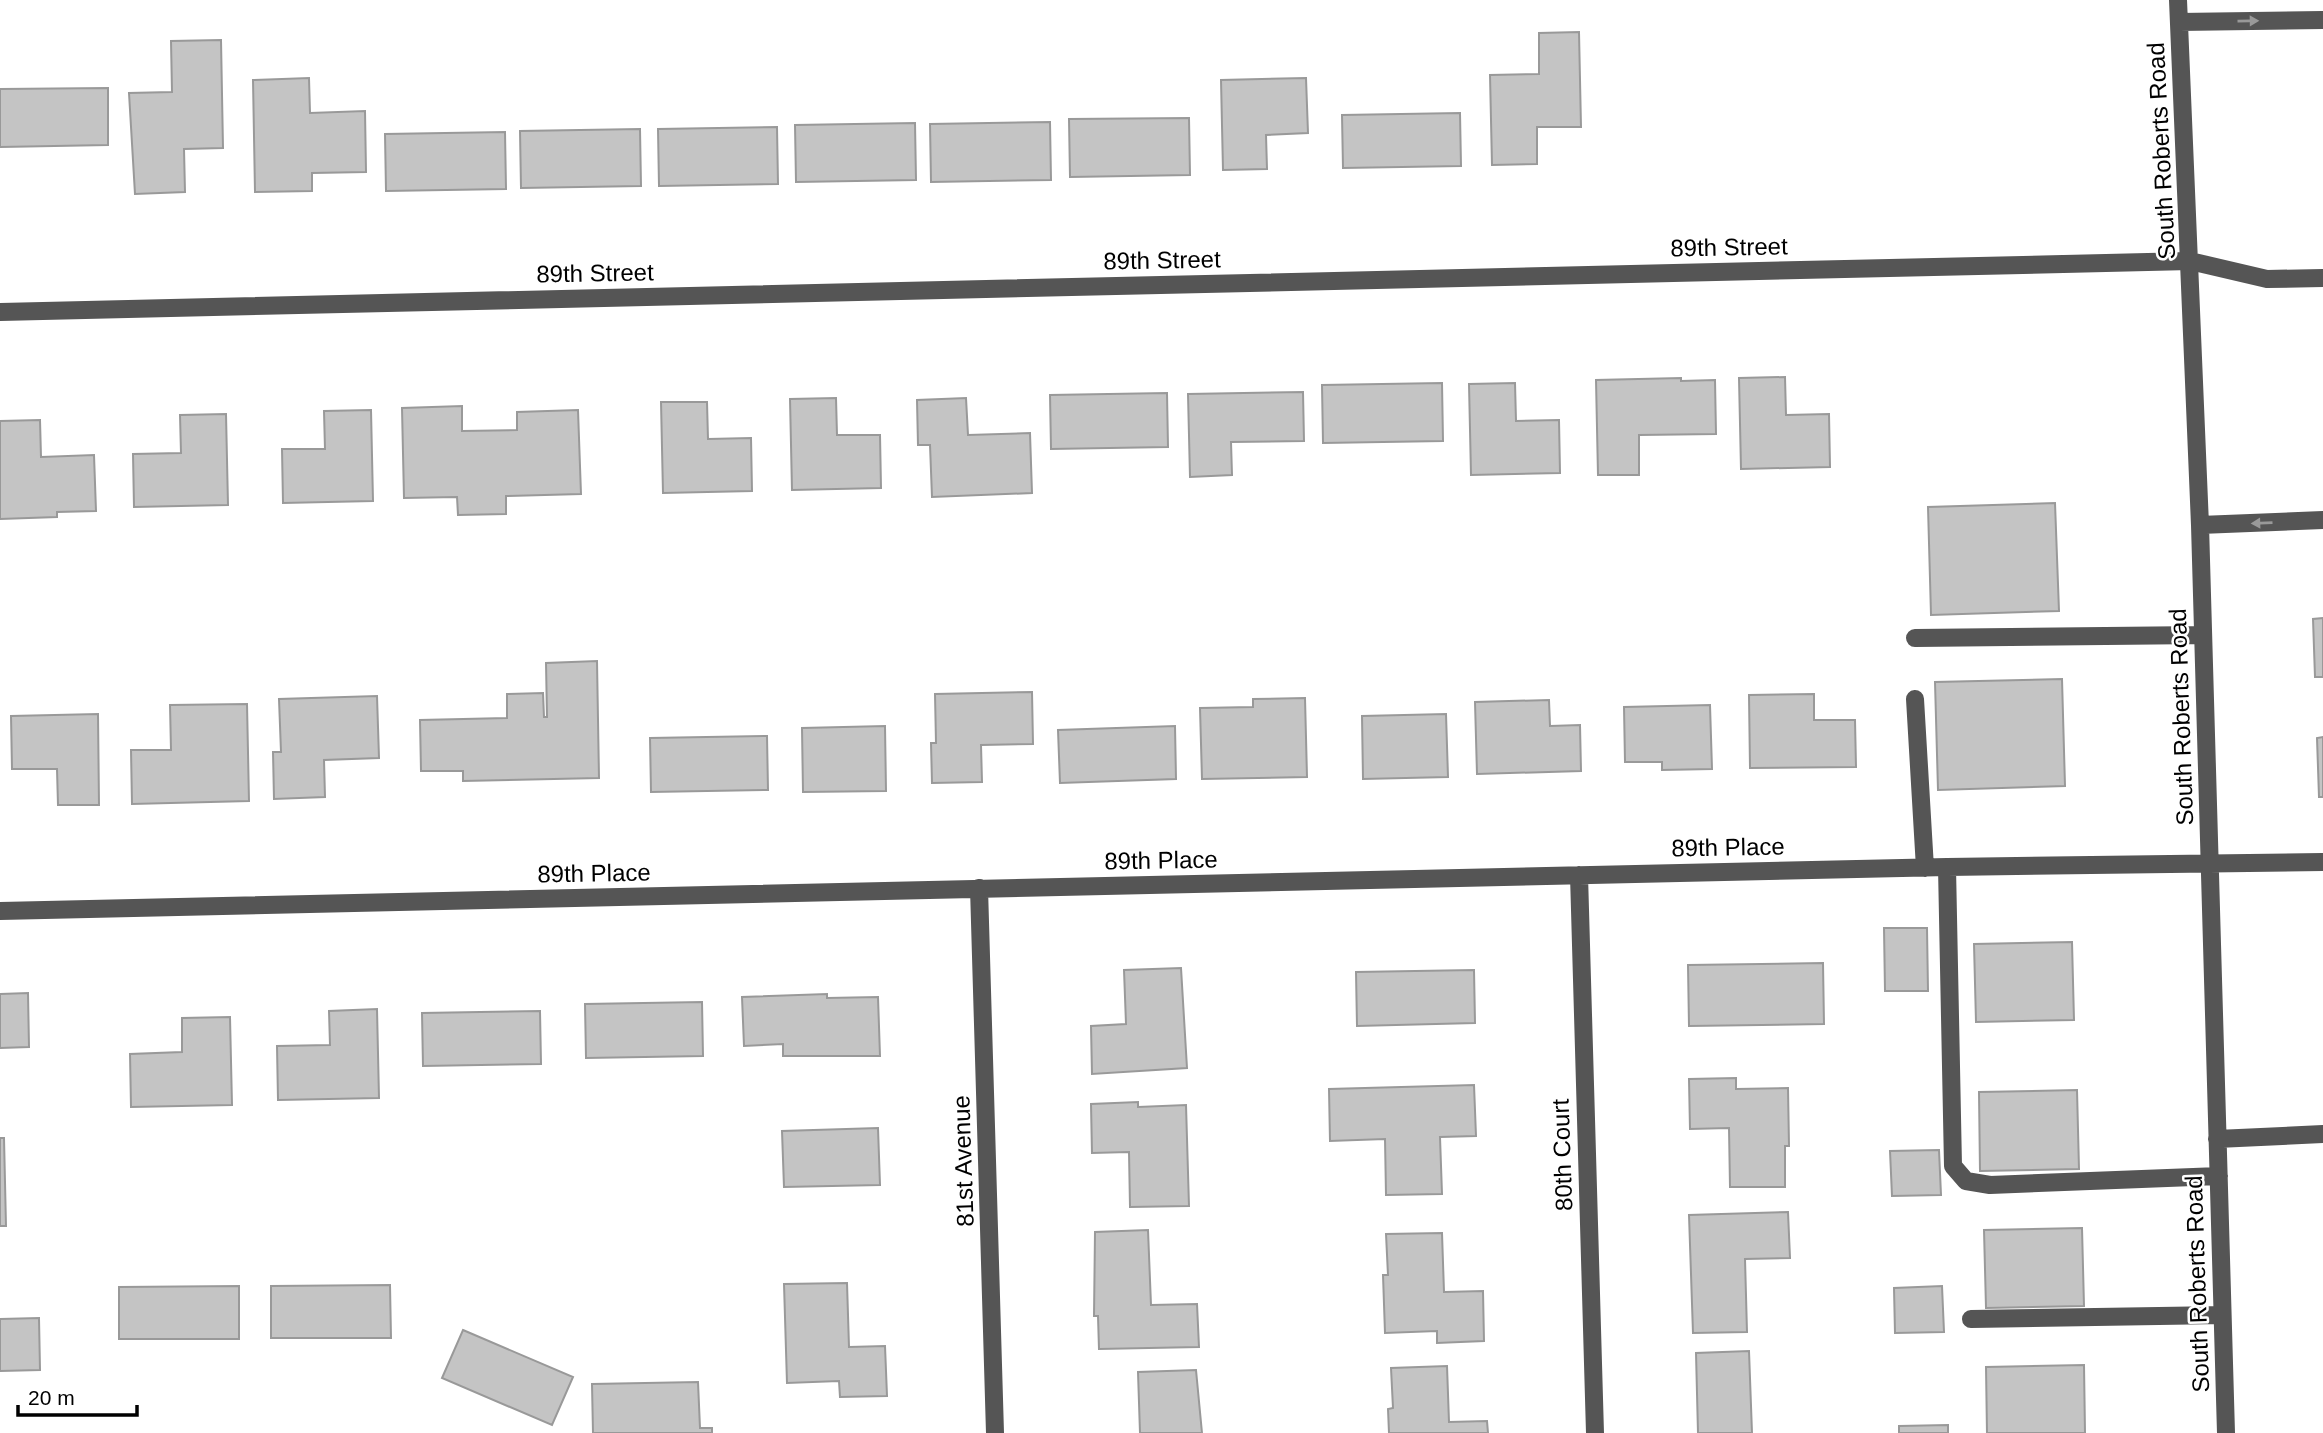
<svg xmlns="http://www.w3.org/2000/svg" width="2323" height="1433" viewBox="0 0 2323 1433" font-family="Arial,sans-serif">
<style>
.building{fill:#c4c4c4;stroke:#999;stroke-width:2}
.lines{fill:none;stroke-linecap:round;stroke-linejoin:round}
.minor{stroke:#555;stroke-width:18}
.oneway{fill:#999}
.labels{text-anchor:middle;dominant-baseline:central;stroke-width:5;stroke-linejoin:round;paint-order:stroke}
.street-label{font-size:24px;fill:#000;stroke:#fff}
</style>
<rect width="100%" height="100%" fill="#fff"/>
<path class="building" d="M1579,32L1581,127H1537V164L1492,165L1490,75L1539,74V33Z
M221,40L223,148L184,149L185,192L135,194L129,93L172,92L171,41Z
M309,78L310,113L365,111L366,172L312,173V191L255,192L253,80Z
M1306,78L1308,133L1266,135L1267,169L1223,170L1221,80Z
M108,88V145L0,147V89Z
M1460,113L1461,166L1343,168L1342,115Z
M1189,118L1190,175L1070,177L1069,119Z
M1050,122L1051,180L931,182L930,124Z
M915,123L916,180L796,182L795,125Z
M777,127L778,184L659,186L658,129Z
M640,129L641,186L521,188L520,131Z
M505,132L506,189L386,191L385,134Z
M1785,377L1786,415L1829,414L1830,467L1741,469L1739,378Z
M1681,378V381L1715,380L1716,434L1639,435V475H1598L1596,380Z
M1442,383L1443,441L1323,443L1322,385Z
M1515,383L1516,421L1559,420L1560,473L1471,475L1469,384Z
M1303,392L1304,441L1231,442L1232,475L1190,477L1188,394Z
M1167,393L1168,447L1051,449L1050,395Z
M836,398L837,435H880L881,488L792,490L790,399Z
M966,398L968,435L1030,433L1032,493L932,497L930,445H918L917,400Z
M661,402H707L708,439L751,438L752,491L663,493Z
M462,406V431L517,430V412L578,410L581,494L506,496V514L458,515L457,497L404,498L402,408Z
M371,410L373,501L283,503L282,449H325L324,411Z
M226,414L228,505L134,507L133,454L181,453L180,415Z
M40,420L41,457L94,455L96,511L57,512V517L0,519V421Z
M2055,503L2059,611L1931,615L1928,507Z
M2323,618V677H2315L2313,619Z
M597,661L599,778L463,781V771H421L420,720L507,718V694L543,693L544,717H547L546,663Z
M2062,679L2065,786L1938,790L1935,682Z
M1032,692L1033,744L981,745L982,782L932,783L931,743H936L935,694Z
M1814,694V720H1855L1856,767L1750,768L1749,695Z
M377,696L379,758L324,760L325,797L274,799L273,752H281L279,699Z
M1305,698L1307,777L1202,779L1200,708L1253,707V699Z
M1549,700L1550,726L1580,725L1581,771L1477,774L1475,702Z
M247,704L249,801L132,804L131,750H171L170,705Z
M1710,705L1712,769L1662,770V762H1625L1624,707Z
M98,714L99,805H58L57,769H12L11,716Z
M1446,714L1448,777L1363,779L1362,716Z
M885,726L886,791L803,792L802,728Z
M1175,726L1176,779L1060,783L1058,730Z
M767,736L768,790L651,792L650,738Z
M2323,737V797H2319L2317,738Z
M1884,928H1927L1928,991H1885Z
M2072,942L2074,1020L1976,1022L1974,944Z
M1823,963L1824,1024L1689,1026L1688,965Z
M1181,968L1187,1068L1092,1074L1091,1026L1126,1024L1124,970Z
M1474,970L1475,1023L1357,1026L1356,972Z
M28,993L29,1047L0,1048V994Z
M827,994V998L878,997L880,1056H783V1044L744,1046L742,997Z
M702,1002L703,1056L586,1058L585,1004Z
M377,1009L379,1098L278,1100L277,1046L330,1045L329,1011Z
M540,1011L541,1064L423,1066L422,1013Z
M230,1017L232,1105L131,1107L130,1054L182,1052V1018Z
M1736,1078V1089L1788,1088L1789,1146H1785V1187H1730L1729,1128L1690,1129L1689,1079Z
M1474,1085L1476,1136L1440,1137L1442,1194L1386,1195L1385,1139L1330,1141L1329,1089Z
M2077,1090L2079,1169L1980,1171L1979,1092Z
M1138,1102V1107L1186,1105L1189,1206L1130,1207L1129,1152L1092,1153L1091,1104Z
M878,1128L880,1185L784,1187L782,1131Z
M0,1138H4L6,1226H0Z
M1939,1150L1941,1195L1892,1196L1890,1151Z
M1788,1212L1790,1258L1745,1259L1747,1332L1693,1333L1689,1215Z
M2082,1228L2084,1306L1986,1308L1984,1230Z
M1148,1230L1151,1305L1197,1304L1199,1347L1099,1349L1098,1316H1094L1095,1232Z
M1442,1233L1444,1292L1483,1291L1484,1341L1437,1343V1331L1385,1333L1383,1275H1388L1386,1234Z
M847,1283L849,1347L885,1346L887,1396L840,1397L839,1381L787,1383L784,1284Z
M390,1285L391,1338H271V1286Z
M239,1286V1339H119V1287Z
M1942,1286L1944,1332L1895,1333L1894,1288Z
M39,1318L40,1370L0,1371V1319Z
M463,1330L573,1377L552,1425L442,1378Z
M1749,1351L1752,1433H1698L1696,1353Z
M2084,1365L2085,1433H1987L1986,1367Z
M1447,1366L1449,1422L1487,1421L1488,1433H1389L1388,1409L1393,1408L1391,1368Z
M1196,1370L1202,1433H1140L1138,1372Z
M698,1382L700,1428H712V1433H593L592,1384Z
M1948,1425V1433H1899V1426Z"/>
<g class="lines">
<path class="minor" d="M2178,0L2200,525L2226,1433
M2179,22L2323,20
M0,312L2190,261L2267,279L2323,278
M2200,525L2323,520
M1915,638L2203,635
M1915,699L1925,868
M1947,867L1953,1166L1966,1181L1990,1185L2219,1176
M1579,875L1595,1433
M979,888L995,1433
M0,911L1947,867L2323,862
M2217,1139L2323,1134
M1971,1319L2222,1315"/>
</g>
<defs><path id="oneway-solid" d="M-6-.8H1V-3.2L6.5 0L1 3.2V.8H-6Z" transform="scale(1.75)"/></defs>
<g class="oneway">
<use href="#oneway-solid" transform="translate(2248 21) rotate(-1)"/>
<use href="#oneway-solid" transform="translate(2262 523) rotate(178)"/>
</g>
<g class="labels">
<g class="street-label">
<text transform="translate(2161 151) rotate(-93)">South Roberts Road</text>
<text transform="translate(1729 247) rotate(-1)">89th Street</text>
<text transform="translate(1162 260) rotate(-1)">89th Street</text>
<text transform="translate(595 273) rotate(-1)">89th Street</text>
<text transform="translate(2181 717) rotate(-92)">South Roberts Road</text>
<text transform="translate(1728 847) rotate(-1)">89th Place</text>
<text transform="translate(1161 860) rotate(-1)">89th Place</text>
<text transform="translate(594 873) rotate(-1)">89th Place</text>
<text transform="translate(1562 1155) rotate(-92)">80th Court</text>
<text transform="translate(963 1161) rotate(-92)">81st Avenue</text>
<text transform="translate(2197 1284) rotate(-92)">South Roberts Road</text>
</g>
</g>
<path d="M18 1405v10h119v-10" fill="none" stroke="#000000" stroke-width="3.5"/>
<text x="28" y="1405" font-size="21" fill="#000000" stroke="#ffffff" stroke-width="5" paint-order="stroke">20 m</text>
</svg>
